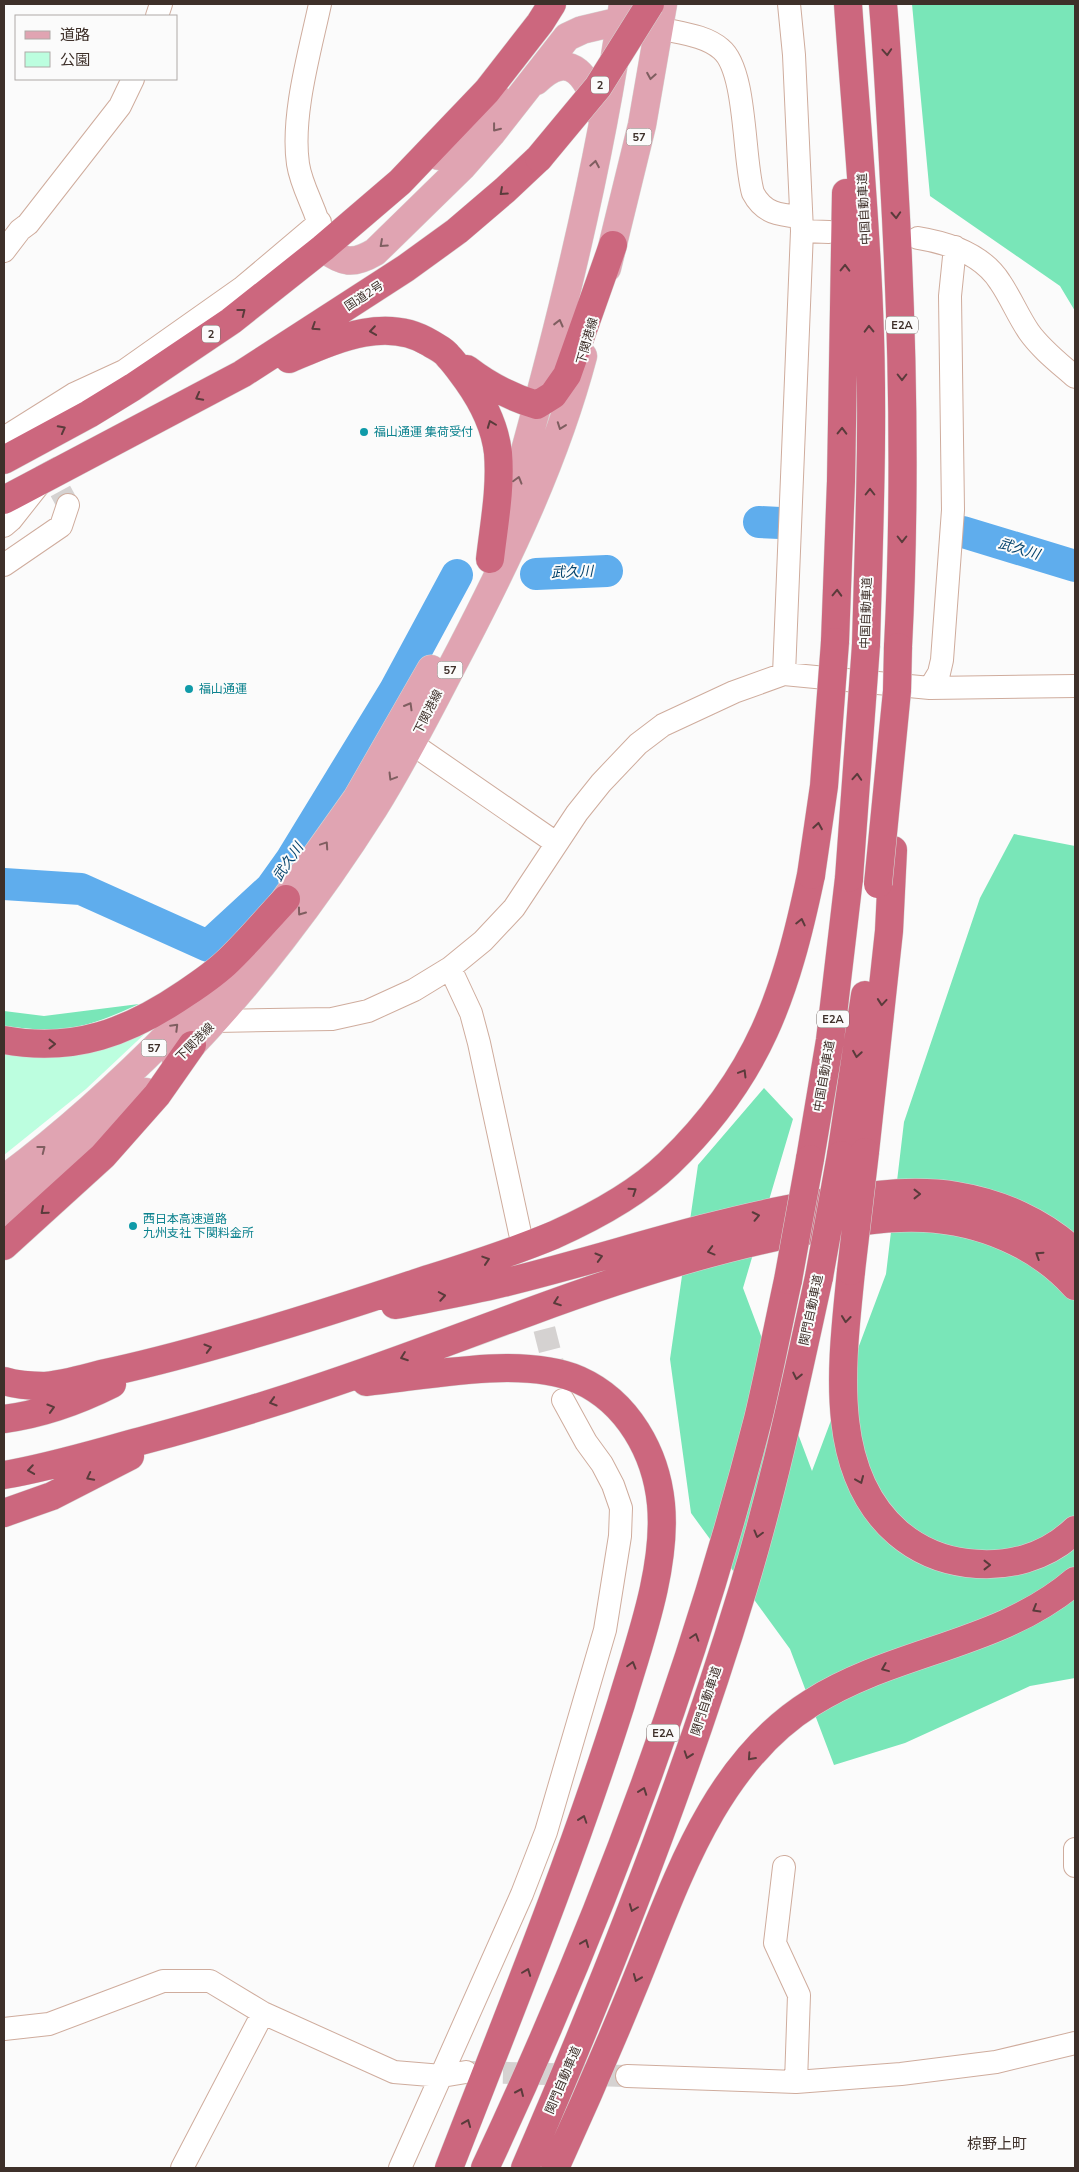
<svg xmlns="http://www.w3.org/2000/svg" width="1079" height="2172" viewBox="0 0 1079 2172" font-family="'Nunito Sans','Noto Sans JP',sans-serif">
<style>
.green{fill:#bcfedf}
.forest{fill:#79e6b8}
.lines{fill:none;stroke-linecap:round;stroke-linejoin:round}
.river{stroke:#5faded;stroke-width:32}
.minor-tunnel{stroke:#d5d2d1;stroke-width:22;stroke-dasharray:22 11;stroke-linecap:butt}
.minor-casing{stroke:#cfac9d;stroke-width:24}
.major-casing{stroke:#d8d6d4;stroke-width:29}
.highway-casing{stroke:#d8d6d4;stroke-width:29}
.minor{stroke:#fff;stroke-width:22}
.major{stroke:#e0a4b2;stroke-width:28}
.highway{stroke:#cc677e;stroke-width:28}
.highway-bridge-casing{stroke:#d8d6d4;stroke-width:29;stroke-linecap:butt}
.highway-bridge{stroke:#cc677e;stroke-width:28}
.oneway{stroke:#5a3b3b}
.oneway2{stroke:#7f5e60}
.culture-dot{fill:#0f9aa8;stroke:#fbfbfb;stroke-width:2}
.labels{text-anchor:middle;dominant-baseline:central;stroke-width:4;stroke-linejoin:round;paint-order:stroke}
.shield{fill:#fbfbfb;stroke:#776d69;stroke-width:1}
.shield-label{font-size:11px;font-weight:bold;fill:#3e302a}
.street-label{font-size:12px;fill:#3e302a;stroke:#fbfbfb}
.culture-label{font-size:12px;fill:#0d838f;stroke:#fbfbfb;text-anchor:start}
.water-label{font-size:14px;font-style:italic;fill:#04436c;stroke:#fbfbfb}
.quarter-label{font-size:15px;fill:#3e302a;stroke:#fbfbfb}
</style>
<rect width="100%" height="100%" fill="#fbfbfb"/>
<path class="green" d="M152,1027L86,1089L4,1155V1050Z"/>
<path class="forest" d="M912,4H1075V311L1060,286L930,196Z
M1014,834L1075,846V1678L1030,1686L905,1743L834,1765L790,1649L691,1513L670,1359L698,1165L764,1088L793,1119L743,1288L812,1471L886,1274L904,1122L980,898Z
M139,1004C85,1029 63,1034 4,1026V1011L44,1016Z"/>
<g class="lines">
<path class="river" d="M759,522L780,523
M963,532L1075,566
M536,574L607,571
M4,884L81,889L208,946L271,888L291,860L395,690L457,575"/>
<path class="minor-tunnel" d="M29,433L68,505
M520,1233L559,1387
M470,2072L627,2076"/>
<defs>
<path id="minor" d="M320,4C310,51 291,116 298,164C302,190 318,211 322,237
M157,16L161,4
M659,28C679,33 705,35 721,49C747,70 743,159 753,193C764,214 780,215 801,217
M802,231L829,232
M918,238C949,243 983,255 1000,282C1011,298 1018,316 1029,332C1041,349 1059,363 1075,377
M4,251L20,230L28,224L120,106L133,79
M4,438L74,394L124,371L243,287L320,222
M4,526L11,520L41,482
M4,565L61,526L68,505
M784,674L802,231L794,55L789,4
M930,688L939,673L942,660L953,510L950,296L955,247
M398,734L556,843
M450,968L471,1013L479,1043L520,1233
M216,1021L332,1019L368,1011L414,990L450,968L483,941L514,908L577,813L601,783L638,744L663,725L734,692L784,674L930,688L1075,686
M1075,1849V1866
M784,1867L775,1943L799,1995L796,2082
M4,2029L49,2024L163,1981H210L263,2013L394,2072L442,2076L466,2072
M627,2076L796,2082L901,2074L996,2062L1075,2043
M182,2168L263,2013
M400,2168L522,1894L546,1832L605,1630L620,1536L621,1508L613,1485L602,1464L586,1442L563,1400"/>
<path id="major" d="M536,81C572,46 589,80 600,114
M439,156L451,147L498,99
M323,248C343,263 353,265 375,252L462,167L491,134L567,37L582,30L620,21
M607,268L642,125L663,4
M502,531L506,519C554,349 598,179 623,4
M271,919L357,798L431,669
M176,1061C249,988 319,895 374,808C406,757 433,702 461,649C510,555 556,458 583,356
M4,1179C87,1118 162,1044 232,968
M4,1212L80,1152L146,1092"/>
<path id="highway" d="M848,4C855,106 865,207 869,309C874,421 869,533 866,645
M883,4C888,63 891,122 894,181C903,337 906,492 898,647
M289,359C332,341 385,315 430,343C436,347 444,350 448,356C455,363 461,372 467,380C482,401 495,426 498,453C501,488 494,524 490,559
M467,369C489,386 510,397 537,405L553,395L567,375L613,245
M4,460L89,414L133,387L231,321L323,248L400,182L487,91L540,23L552,4
M4,500L242,374L406,268L457,231L505,190L539,158
M835,642L841,481L846,193
M4,1040C74,1053 129,1032 186,993C201,983 217,972 229,960C249,941 267,919 286,899
M865,1152L889,931L893,850
M841,1155L865,995
M810,1159L830,1040L849,878
M4,1246L103,1156L157,1095L192,1045
M851,1271C843,1356 825,1470 898,1533C918,1550 942,1560 967,1563C1007,1568 1046,1558 1075,1530
M395,1305C431,1298 467,1292 503,1283C598,1260 691,1228 788,1209C843,1199 902,1187 957,1196C1000,1203 1043,1222 1075,1252
M4,1381C17,1385 31,1386 45,1386C64,1384 83,1379 101,1374C144,1365 185,1354 227,1342C291,1324 353,1304 416,1283C463,1268 509,1254 554,1235C594,1217 637,1194 669,1163C759,1076 786,994 811,875
M366,1382C427,1376 522,1355 579,1380C628,1402 656,1453 661,1504C667,1568 639,1643 621,1704C571,1862 509,2014 449,2168
M4,1419C42,1414 78,1401 112,1384
M4,1475C51,1467 96,1453 141,1441C201,1425 262,1407 321,1387C391,1364 460,1337 529,1312C618,1279 707,1250 800,1232C841,1224 883,1216 924,1218C981,1221 1037,1244 1075,1286
M4,1513L52,1496L130,1456
M485,2168C598,1927 692,1677 758,1419C769,1373 778,1326 788,1280
M525,2168C607,1979 683,1787 743,1589C774,1487 796,1382 819,1277
M555,2168C582,2109 608,2049 633,1988C675,1886 712,1765 811,1703C894,1650 999,1646 1075,1581"/>
</defs>
<use href="#minor" class="minor-casing"/>
<use href="#major" class="major-casing"/>
<use href="#highway" class="highway-casing"/>
<use href="#minor" class="minor"/>
<use href="#major" class="major"/>
<use href="#highway" class="highway"/>
<defs>
<path id="highway-bridge" d="M539,158L598,87L650,4
M811,875L824,786L835,642
M849,878L866,645
M878,884L897,691L898,647
M851,1271L865,1152
M819,1277L841,1155
M788,1280L810,1159"/>
</defs>
<use href="#highway-bridge" class="highway-bridge-casing"/>
<use href="#highway-bridge" class="highway-bridge"/>
</g>
<defs><path id="oneway-chevron" d="M-2-3.5L2.5 0L-2 3.5" fill="none" stroke-width="1.6" stroke-linecap="round" stroke-linejoin="round" transform="scale(1.25)"/></defs>
<g class="oneway">
<use href="#oneway-chevron" transform="translate(887 52) rotate(86)"/>
<use href="#oneway-chevron" transform="translate(503 192) rotate(138)"/>
<use href="#oneway-chevron" transform="translate(896 215) rotate(87)"/>
<use href="#oneway-chevron" transform="translate(845 268) rotate(-89)"/>
<use href="#oneway-chevron" transform="translate(242 312) rotate(-38)"/>
<use href="#oneway-chevron" transform="translate(315 327) rotate(147)"/>
<use href="#oneway-chevron" transform="translate(869 329) rotate(-91)"/>
<use href="#oneway-chevron" transform="translate(373 331) rotate(172)"/>
<use href="#oneway-chevron" transform="translate(902 377) rotate(90)"/>
<use href="#oneway-chevron" transform="translate(199 397) rotate(152)"/>
<use href="#oneway-chevron" transform="translate(491 424) rotate(-111)"/>
<use href="#oneway-chevron" transform="translate(62 429) rotate(-28)"/>
<use href="#oneway-chevron" transform="translate(842 431) rotate(-89)"/>
<use href="#oneway-chevron" transform="translate(870 492) rotate(-90)"/>
<use href="#oneway-chevron" transform="translate(902 539) rotate(90)"/>
<use href="#oneway-chevron" transform="translate(837 593) rotate(-88)"/>
<use href="#oneway-chevron" transform="translate(857 777) rotate(-86)"/>
<use href="#oneway-chevron" transform="translate(818 826) rotate(-81)"/>
<use href="#oneway-chevron" transform="translate(801 922) rotate(-77)"/>
<use href="#oneway-chevron" transform="translate(882 1002) rotate(95)"/>
<use href="#oneway-chevron" transform="translate(52 1044)"/>
<use href="#oneway-chevron" transform="translate(857 1054) rotate(99)"/>
<use href="#oneway-chevron" transform="translate(743 1073) rotate(-59)"/>
<use href="#oneway-chevron" transform="translate(633 1191) rotate(-34)"/>
<use href="#oneway-chevron" transform="translate(917 1194)"/>
<use href="#oneway-chevron" transform="translate(44 1211) rotate(139)"/>
<use href="#oneway-chevron" transform="translate(756 1216) rotate(-12)"/>
<use href="#oneway-chevron" transform="translate(711 1251) rotate(165)"/>
<use href="#oneway-chevron" transform="translate(1039 1255) rotate(-147)"/>
<use href="#oneway-chevron" transform="translate(599 1257) rotate(-16)"/>
<use href="#oneway-chevron" transform="translate(486 1260) rotate(-18)"/>
<use href="#oneway-chevron" transform="translate(442 1296) rotate(-10)"/>
<use href="#oneway-chevron" transform="translate(557 1302) rotate(160)"/>
<use href="#oneway-chevron" transform="translate(846 1319) rotate(96)"/>
<use href="#oneway-chevron" transform="translate(208 1348) rotate(-16)"/>
<use href="#oneway-chevron" transform="translate(404 1357) rotate(160)"/>
<use href="#oneway-chevron" transform="translate(797 1376) rotate(102)"/>
<use href="#oneway-chevron" transform="translate(273 1402) rotate(163)"/>
<use href="#oneway-chevron" transform="translate(51 1408) rotate(-17)"/>
<use href="#oneway-chevron" transform="translate(31 1470) rotate(171)"/>
<use href="#oneway-chevron" transform="translate(90 1477) rotate(153)"/>
<use href="#oneway-chevron" transform="translate(860 1480) rotate(67)"/>
<use href="#oneway-chevron" transform="translate(758 1534) rotate(105)"/>
<use href="#oneway-chevron" transform="translate(987 1565)"/>
<use href="#oneway-chevron" transform="translate(1036 1609) rotate(150)"/>
<use href="#oneway-chevron" transform="translate(695 1637) rotate(-72)"/>
<use href="#oneway-chevron" transform="translate(632 1665) rotate(-74)"/>
<use href="#oneway-chevron" transform="translate(885 1668) rotate(158)"/>
<use href="#oneway-chevron" transform="translate(688 1755) rotate(109)"/>
<use href="#oneway-chevron" transform="translate(751 1757) rotate(132)"/>
<use href="#oneway-chevron" transform="translate(643 1791) rotate(-70)"/>
<use href="#oneway-chevron" transform="translate(583 1819) rotate(-71)"/>
<use href="#oneway-chevron" transform="translate(633 1908) rotate(111)"/>
<use href="#oneway-chevron" transform="translate(585 1943) rotate(-68)"/>
<use href="#oneway-chevron" transform="translate(527 1972) rotate(-69)"/>
<use href="#oneway-chevron" transform="translate(637 1978) rotate(112)"/>
<use href="#oneway-chevron" transform="translate(520 2092) rotate(-66)"/>
<use href="#oneway-chevron" transform="translate(467 2123) rotate(-68)"/>
</g>
<g class="oneway2">
<use href="#oneway-chevron" transform="translate(651 76) rotate(100)"/>
<use href="#oneway-chevron" transform="translate(496 128) rotate(128)"/>
<use href="#oneway-chevron" transform="translate(595 164) rotate(-80)"/>
<use href="#oneway-chevron" transform="translate(383 244) rotate(138)"/>
<use href="#oneway-chevron" transform="translate(559 323) rotate(-76)"/>
<use href="#oneway-chevron" transform="translate(561 426) rotate(110)"/>
<use href="#oneway-chevron" transform="translate(518 480) rotate(-74)"/>
<use href="#oneway-chevron" transform="translate(409 706) rotate(-60)"/>
<use href="#oneway-chevron" transform="translate(392 777) rotate(121)"/>
<use href="#oneway-chevron" transform="translate(325 845) rotate(-56)"/>
<use href="#oneway-chevron" transform="translate(301 912) rotate(126)"/>
<use href="#oneway-chevron" transform="translate(175 1027) rotate(-45)"/>
<use href="#oneway-chevron" transform="translate(42 1149) rotate(-38)"/>
</g>
<g class="culture-dot">
<circle cx="364" cy="432" r="5"/>
<circle cx="189" cy="689" r="5"/>
<circle cx="133" cy="1226" r="5"/>
</g>
<g class="labels">
<g class="shield">
<rect x="591" y="76.5" width="18" height="17" rx="4"/>
<rect x="626.5" y="128.5" width="25" height="17" rx="4"/>
<rect x="886" y="316.5" width="32" height="17" rx="4"/>
<rect x="202" y="325.5" width="18" height="17" rx="4"/>
<rect x="437.5" y="661.5" width="25" height="17" rx="4"/>
<rect x="817" y="1010.5" width="32" height="17" rx="4"/>
<rect x="141.5" y="1039.5" width="25" height="17" rx="4"/>
<rect x="647" y="1724.5" width="32" height="17" rx="4"/>
</g>
<g class="shield-label">
<text x="600" y="85">2</text>
<text x="639" y="137">57</text>
<text x="902" y="325">E2A</text>
<text x="211" y="334">2</text>
<text x="450" y="670">57</text>
<text x="833" y="1019">E2A</text>
<text x="154" y="1048">57</text>
<text x="663" y="1733">E2A</text>
</g>
<g class="street-label">
<text transform="translate(864 209) rotate(-93)">中国自動車道</text>
<text transform="translate(364 296) rotate(-33)">国道2号</text>
<text transform="translate(587 341) rotate(-74)">下関港線</text>
<text transform="translate(866 613) rotate(-88)">中国自動車道</text>
<text transform="translate(428 712) rotate(-63)">下関港線</text>
<text transform="translate(195 1042) rotate(-45)">下関港線</text>
<text transform="translate(824 1076) rotate(-80)">中国自動車道</text>
<text transform="translate(811 1310) rotate(-78)">関門自動車道</text>
<text transform="translate(706 1701) rotate(-72)">関門自動車道</text>
<text transform="translate(563 2080) rotate(-67)">関門自動車道</text>
</g>
<g class="culture-label">
<text x="374" y="432">福山通運 集荷受付</text>
<text x="199" y="689">福山通運</text>
<text x="143" y="1219">西日本高速道路<tspan x="143" dy="14">九州支社 下関料金所</tspan></text>
</g>
<g class="water-label">
<text transform="translate(1019 549) rotate(17)">武久川</text>
<text transform="translate(572 572) rotate(-2)">武久川</text>
<text transform="translate(288 862) rotate(-56)">武久川</text>
</g>
<g class="quarter-label">
<text x="997" y="2144">椋野上町</text>
</g>
</g>
<rect width="1079" height="2172" fill="none" stroke="#3e302a" stroke-width="10"/>
<rect x="15" y="15" width="162" height="65" fill="#fbfbfb" stroke="#afaaa7"/>
<rect x="25" y="31" width="25" height="8" fill="#e0a4b2" stroke="#afaaa7"/>
<text x="60" y="40" font-size="15" fill="#3e302a">道路</text>
<rect x="25" y="52" width="25" height="15" fill="#bcfedf" stroke="#afaaa7"/>
<text x="60" y="65" font-size="15" fill="#3e302a">公園</text>
</svg>
